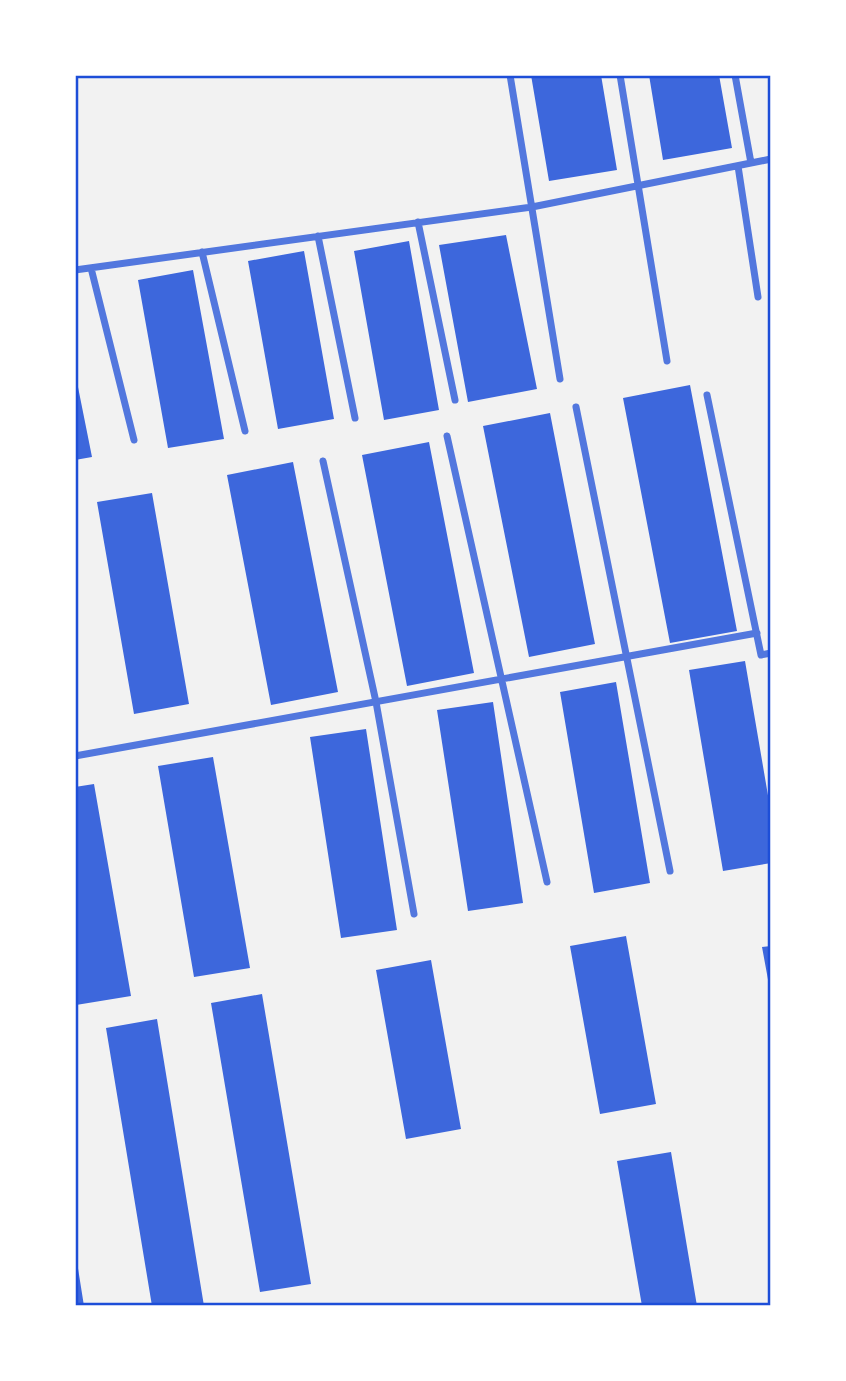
<svg xmlns="http://www.w3.org/2000/svg" width="846" height="1381" viewBox="0 0 846 1381" font-family="Poppins,sans-serif">
<style>
.building{fill:#3d67dc}
.lines{fill:none;stroke-linecap:round;stroke-linejoin:round}
.minor{stroke:#5277de;stroke-width:7}
.neatline{fill:none;stroke:#1d4ed8;stroke-width:2.5}
</style>
<rect width="100%" height="100%" fill="#f2f2f2"/>
<path class="building" d="M531,75H601L617,170L549,181Z
M649,75H719L732,148L663,160Z
M506,235L537,389L468,402L439,245Z
M409,241L439,410L384,420L354,251Z
M304,251L334,419L278,429L248,261Z
M193,270L224,439L168,448L138,280Z
M75,372L92,457L75,460Z
M690,385L737,631L670,643L623,398Z
M550,413L595,644L529,657L483,426Z
M429,442L474,673L407,686L362,455Z
M293,462L338,692L271,705L227,475Z
M152,493L189,704L134,714L97,502Z
M745,661L771,813V863L723,871L689,670Z
M616,682L650,883L594,893L560,692Z
M493,702L523,903L468,911L437,710Z
M366,729L397,930L341,938L310,737Z
M213,757L250,968L194,977L158,766Z
M94,784L131,996L76,1005L75,787Z
M626,936L656,1104L600,1114L570,946Z
M771,946V985H769L762,947Z
M431,960L461,1129L406,1139L376,970Z
M262,994L311,1284L260,1292L211,1003Z
M157,1019L204,1306H152L106,1028Z
M671,1152L697,1306H642L617,1161Z
M75,1262H77L84,1306H75Z"/>
<g class="lines">
<path class="minor" d="M510,75L560,379
M620,75L667,361
M735,75L751,163
M738,166L758,297
M418,222L455,400
M318,236L355,418
M202,252L245,431
M91,268L134,440
M75,270L532,207L771,159
M707,395L761,655L771,653
M576,407L670,871
M447,436L547,882
M323,461L376,702L414,914
M75,756L757,633"/>
</g>
<rect width="846" height="1381" fill="none" stroke="#ffffff" stroke-width="154"/>
<rect x="77" y="77" width="692" height="1227" class="neatline"/>
</svg>
